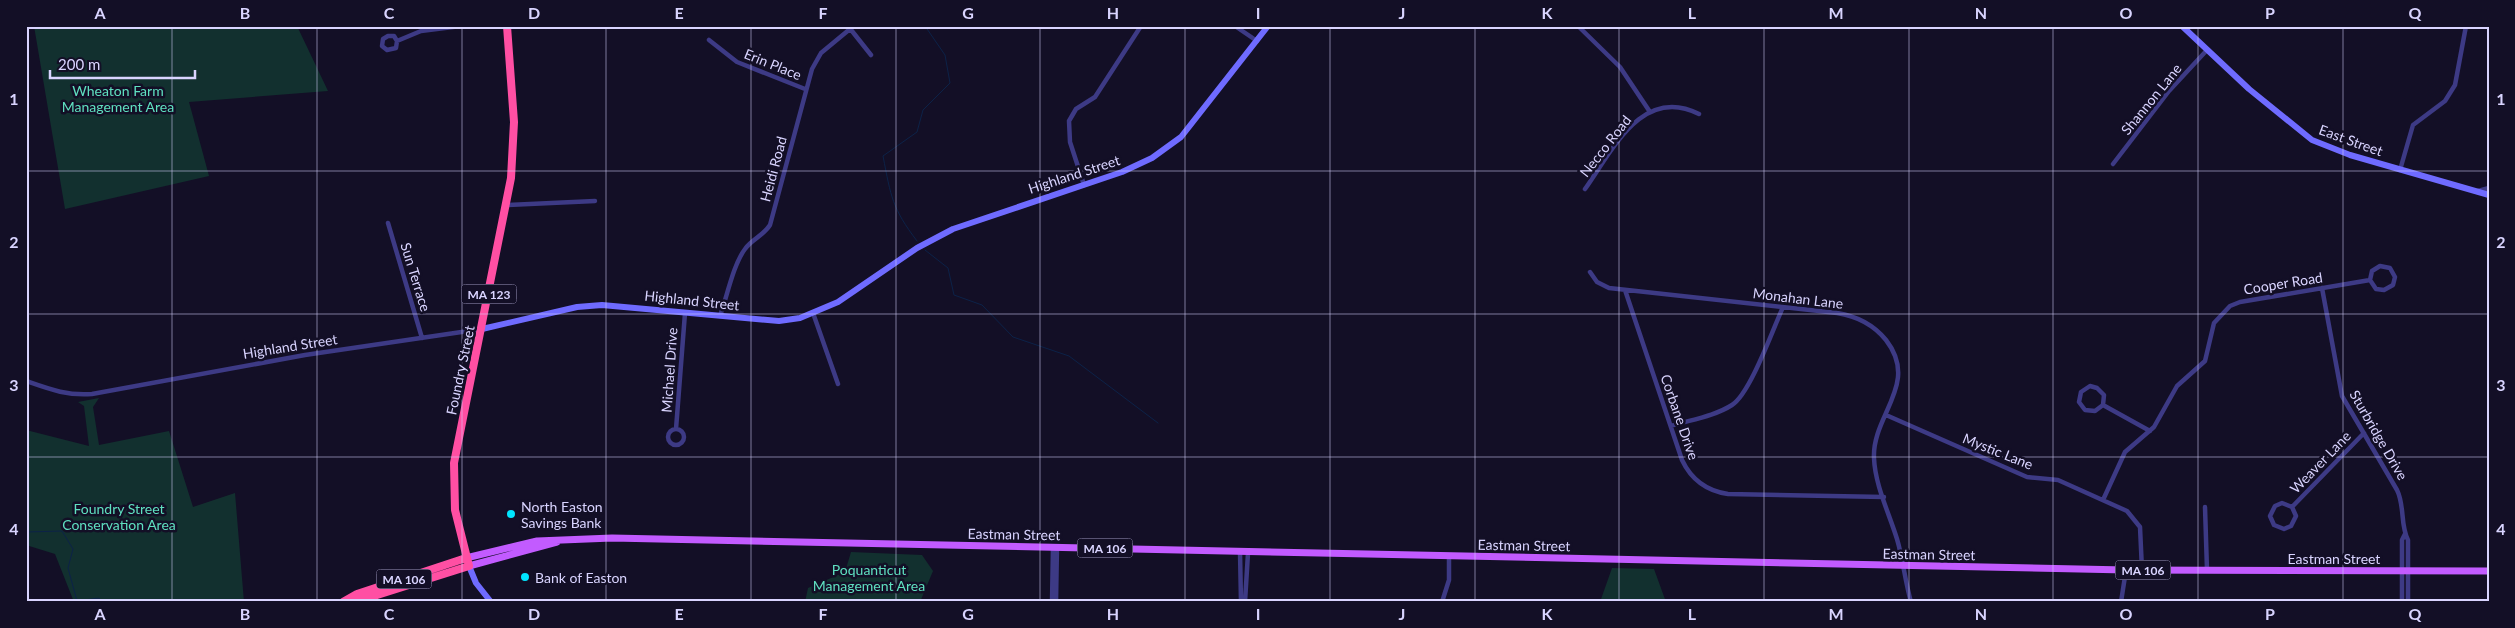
<svg xmlns="http://www.w3.org/2000/svg" width="2515" height="628" viewBox="0 0 2515 628" font-family="Lato,sans-serif">
<style>
.green{fill:#12302f}
.lines{fill:none;stroke-linecap:round;stroke-linejoin:round}
.stream{stroke:#0c2248;stroke-width:1}
.street{stroke:#3d3a85;stroke-width:4.5}
.secondary{stroke:#6f6bff;stroke-width:6}
.primary{stroke:#c25bff;stroke-width:7}
.highway{stroke:#ff4fa3;stroke-width:8}
.grid{fill:none;stroke:#d9d4ff;stroke-width:1;stroke-opacity:0.55}
.poi-dot{fill:#00e5ff;stroke:#130f26;stroke-width:2}
.labels{text-anchor:middle;dominant-baseline:central;stroke-width:5;stroke-linejoin:round;paint-order:stroke}
.shield{fill:#130f26;stroke:#9e99be;stroke-width:1}
.shield-label{font-size:12px;font-weight:bold;fill:#d9d4ff}
.street-label{font-size:14px;fill:#d9d4ff;stroke:#130f26}
.park-label{font-size:14px;fill:#5fe0c0;stroke:#130f26}
.poi-label{font-size:14px;fill:#d9d4ff;stroke:#130f26;text-anchor:start}
.neatline{fill:none;stroke:#d9d4ff;stroke-width:2}
.grid-label{font-size:16px;text-anchor:middle;font-weight:bold;fill:#d9d4ff}
</style>
<rect width="100%" height="100%" fill="#130f26"/>
<path class="green" d="M34,26H297L328,91L189,102L209,176L65,209Z
M99,398L93,407L99,445L169,431L193,507L235,493L244,602H74L55,554L26,545V430L89,446L84,406L78,402Z
M851,552L922,555L933,571L920,602H805L808,588L845,572Z
M1612,568L1654,569L1666,602H1600Z"/>
<g class="lines">
<path class="stream" d="M917,241C892,208 891,197 883,156L917,132L923,110L950,83L945,55L925,26
M925,250L948,268L954,295L982,305L1013,337L1069,356L1158,423
M26,532L62,531L73,549L68,568L77,601L99,598L103,602"/>
<path class="street" d="M848,26L871,55
M1235,26L1257,41
M1578,26L1620,67L1650,112
M709,40L737,62L805,89
M397,41L394,36H388L383,39L382,46L387,50L396,48L397,41L421,31L461,26
M2113,164L2169,91L2207,50
M2400,170L2413,125L2445,101L2455,85L2466,26
M1084,185L1070,142L1069,121L1076,109L1095,97L1141,26
M1585,189C1612,151 1642,85 1699,114
M2478,191L2489,188
M507,205L595,201
M388,223L422,338
M1590,272L1597,282L1609,288L1837,313C1856,316 1873,324 1886,340C1920,384 1872,415 1874,458C1875,485 1889,513 1897,539C1903,559 1905,581 1911,602
M2322,288L2342,396L2397,490C2405,506 2400,525 2408,540V602
M1625,290L1682,460C1691,479 1707,491 1728,494L1884,497
M813,313L838,384
M720,316C727,297 733,265 745,249C752,239 763,236 770,225L812,69L821,53L850,29
M26,381C49,389 67,396 92,394L305,355L482,329
M2103,405L2104,395L2097,388L2090,386L2081,392L2079,402L2085,410L2095,411L2103,405L2150,431
M1886,415L2027,477L2058,480L2127,511L2140,527L2142,570
M1671,426C1690,420 1715,416 1732,405C1750,394 1773,329 1783,307
M668 437a8 8 0 1 1 16 0a8 8 0 1 1-16 0Z
M676,429L685,313
M2103,500L2125,452L2154,427L2177,386L2205,361L2214,323L2230,306L2240,302L2370,280L2376,289L2384,290L2393,285L2395,277L2390,268L2380,266L2372,271L2370,280
M2205,507L2207,570
M2292,507L2282,503L2275,506L2270,516L2274,525L2284,529L2291,526L2296,516L2292,507L2364,433
M1240,552L1241,602
M1052,602L1053,547
M1056,602L1057,547
M1245,602L1248,553
M1442,602L1449,580V556
M2121,602L2126,570
M2402,602V540L2405,534"/>
<path class="secondary" d="M2182,26L2249,89L2312,140L2350,155L2489,195
M482,329L577,307L602,305L779,321L800,318L838,302L917,248L953,229L1122,172L1152,158L1181,137L1268,26
M469,566L476,583L491,602"/>
<path class="primary" d="M466,558L537,541L612,538L2126,570L2489,571
M469,566L557,542"/>
<path class="highway" d="M343,602L357,594L466,558
M355,602L469,566L455,510L454,463L511,178L514,122L507,26"/>
</g>
<path class="grid" d="M172,26V602M317,26V602M462,26V602M606,26V602M751,26V602M896,26V602M1040,26V602M1185,26V602M1330,26V602M1475,26V602M1619,26V602M1764,26V602M1909,26V602M2053,26V602M2198,26V602M2343,26V602M26,171H2489M26,314H2489M26,457H2489"/>
<g class="poi-dot">
<circle cx="511" cy="514" r="5"/>
<circle cx="525" cy="577" r="5"/>
</g>
<g class="labels">
<g class="shield">
<rect x="461.5" y="284.5" width="55" height="19" rx="4"/>
<rect x="1077.5" y="538.5" width="55" height="19" rx="4"/>
<rect x="2115.5" y="560.5" width="55" height="19" rx="4"/>
<rect x="376.5" y="569.5" width="55" height="19" rx="4"/>
</g>
<g class="shield-label">
<text x="489" y="294">MA 123</text>
<text x="1105" y="548">MA 106</text>
<text x="2143" y="570">MA 106</text>
<text x="404" y="579">MA 106</text>
</g>
<g class="street-label">
<text transform="translate(773 64) rotate(22)">Erin Place</text>
<text transform="translate(2151 99) rotate(-51)">Shannon Lane</text>
<text transform="translate(2351 140) rotate(20)">East Street</text>
<text transform="translate(1605 146) rotate(-52)">Necco Road</text>
<text transform="translate(773 169) rotate(-75)">Heidi Road</text>
<text transform="translate(1074 174) rotate(-18)">Highland Street</text>
<text transform="translate(416 277) rotate(73)">Sun Terrace</text>
<text transform="translate(2283 283) rotate(-9)">Cooper Road</text>
<text transform="translate(1798 298) rotate(7)">Monahan Lane</text>
<text transform="translate(692 300) rotate(6)">Highland Street</text>
<text transform="translate(290 346) rotate(-9)">Highland Street</text>
<text transform="translate(460 370) rotate(-78)">Foundry Street</text>
<text transform="translate(669 370) rotate(-86)">Michael Drive</text>
<text transform="translate(1680 417) rotate(71)">Corbane Drive</text>
<text transform="translate(2379 435) rotate(60)">Sturbridge Drive</text>
<text transform="translate(1998 451) rotate(22)">Mystic Lane</text>
<text transform="translate(2320 462) rotate(-46)">Weaver Lane</text>
<text transform="translate(1014 534) rotate(1)">Eastman Street</text>
<text transform="translate(1524 545) rotate(1)">Eastman Street</text>
<text transform="translate(1929 554) rotate(1)">Eastman Street</text>
<text x="2334" y="558">Eastman Street</text>
</g>
<g class="park-label">
<text x="118" y="90">Wheaton Farm<tspan x="118" dy="16">Management Area</tspan></text>
<text x="119" y="508">Foundry Street<tspan x="119" dy="16">Conservation Area</tspan></text>
<text x="869" y="569">Poquanticut<tspan x="869" dy="16">Management Area</tspan></text>
</g>
<g class="poi-label">
<text x="521" y="506">North Easton<tspan x="521" dy="16">Savings Bank</tspan></text>
<text x="535" y="577">Bank of Easton</text>
</g>
</g>
<rect width="2515" height="628" fill="none" stroke="#130f26" stroke-width="55"/>
<path d="M50 70v8h145v-8" fill="none" stroke="#d9d4ff" stroke-width="2.5"/>
<text x="58" y="70" font-size="15" fill="#d9d4ff" stroke="#130f26" stroke-width="4" paint-order="stroke">200 m</text>
<rect x="28" y="28" width="2460" height="572" class="neatline"/>
<g class="grid-label">
<text x="100" y="19">A</text>
<text x="245" y="19">B</text>
<text x="389" y="19">C</text>
<text x="534" y="19">D</text>
<text x="679" y="19">E</text>
<text x="823" y="19">F</text>
<text x="968" y="19">G</text>
<text x="1113" y="19">H</text>
<text x="1258" y="19">I</text>
<text x="1402" y="19">J</text>
<text x="1547" y="19">K</text>
<text x="1692" y="19">L</text>
<text x="1836" y="19">M</text>
<text x="1981" y="19">N</text>
<text x="2126" y="19">O</text>
<text x="2270" y="19">P</text>
<text x="2415" y="19">Q</text>
<text x="14" y="105">1</text>
<text x="2501" y="105">1</text>
<text x="14" y="248">2</text>
<text x="2501" y="248">2</text>
<text x="14" y="391">3</text>
<text x="2501" y="391">3</text>
<text x="14" y="535">4</text>
<text x="2501" y="535">4</text>
<text x="100" y="620">A</text>
<text x="245" y="620">B</text>
<text x="389" y="620">C</text>
<text x="534" y="620">D</text>
<text x="679" y="620">E</text>
<text x="823" y="620">F</text>
<text x="968" y="620">G</text>
<text x="1113" y="620">H</text>
<text x="1258" y="620">I</text>
<text x="1402" y="620">J</text>
<text x="1547" y="620">K</text>
<text x="1692" y="620">L</text>
<text x="1836" y="620">M</text>
<text x="1981" y="620">N</text>
<text x="2126" y="620">O</text>
<text x="2270" y="620">P</text>
<text x="2415" y="620">Q</text>
</g>
</svg>
